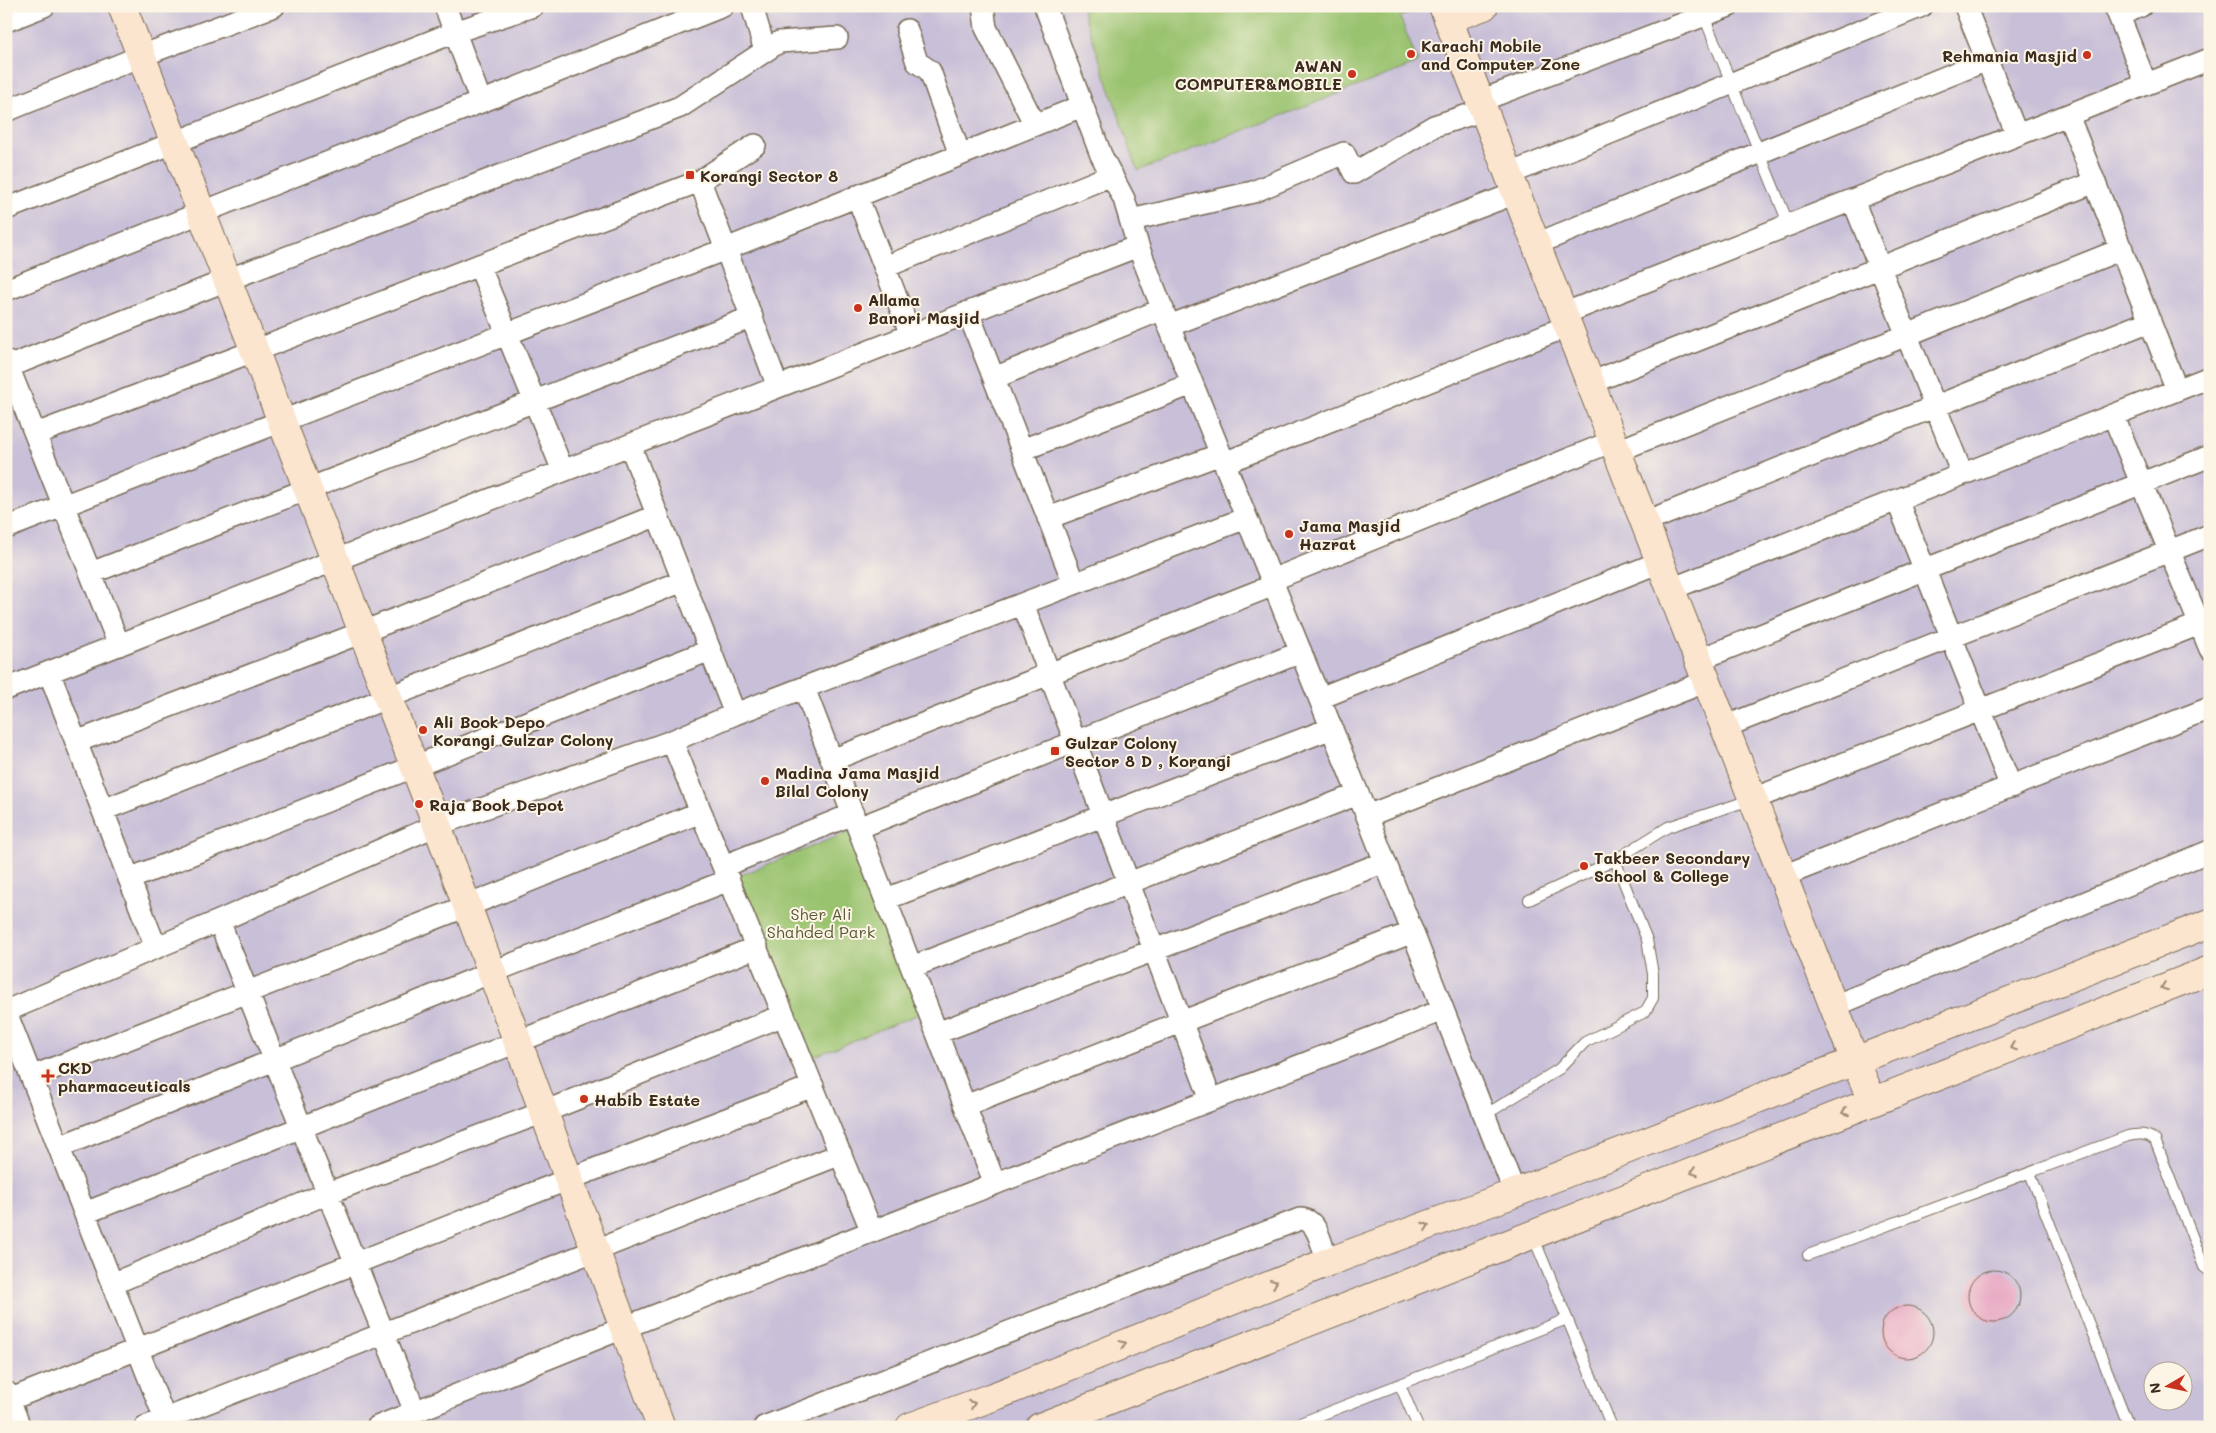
<svg xmlns="http://www.w3.org/2000/svg" width="2216" height="1433" viewBox="0 0 2216 1433" font-family="Mali,sans-serif">
<style>
.industrial{fill:#c8bfd8;fill-rule:evenodd}
.green{fill:#9ac36f;stroke:#6a7646}
.building{fill:#e8aac5}
.lines{fill:none;stroke-linecap:round;stroke-linejoin:round}
.lane-casing{stroke:#786a56;stroke-width:12}
.street-casing{stroke:#786a56;stroke-width:24}
.secondary-casing{stroke:#786a56;stroke-width:30}
.lane{stroke:#fff;stroke-width:10}
.street{stroke:#fff;stroke-width:21}
.secondary{stroke:#fce5cf;stroke-width:28}
.oneway{stroke:#9c8876}
.poi-dot{fill:#c8321e;stroke:#fcf5e5;stroke-width:2}
.labels{text-anchor:middle;dominant-baseline:central;stroke-width:4;stroke-linejoin:round;paint-order:stroke}
.poi-label{font-size:16px;font-weight:bold;fill:#3b2a1e;stroke:#fcf5e5;text-anchor:start}
.park-label{font-size:16px;fill:#585836;stroke:#fcf5e5}
</style>
<rect width="100%" height="100%" fill="#fcf5e5"/>
<filter id="ink" filterUnits="userSpaceOnUse"><feTurbulence type="fractalNoise" baseFrequency=".02" numOctaves="2"/><feDisplacementMap in="SourceGraphic" scale="10" xChannelSelector="R" yChannelSelector="G"/><feConvolveMatrix kernelMatrix="1 2 1 2 8 2 1 2 1" color-interpolation-filters="sRGB"/></filter>
<filter id="wash" filterUnits="userSpaceOnUse"><feTurbulence type="fractalNoise" baseFrequency=".0096" numOctaves="4" result="noise"/><feDisplacementMap in="SourceGraphic" scale="20" xChannelSelector="R" yChannelSelector="G"/><feGaussianBlur stdDeviation="1.12" result="paint"/><feColorMatrix in="noise" values="0 0 0 0 0 0 0 0 0 0 0 0 0 0 0 0 0 1.4 0 .05"/><feComposite in="paint" operator="in"/></filter>
<g filter="url(#wash)">
<rect width="100%" height="100%" fill="#e8e1bd"/>
<path class="industrial" d="M6,6H2210V1427H6ZM2154,1370H2184V1400H2154Z"/>
<path class="green" d="M1081,6H1420L1421,9L1400,17L1418,63L1138,171Z
M858,828L929,1010L803,1061L729,880Z"/>
<g id="blocks">
<path class="building" d="M1968 1296a26 26 0 1 1 52 0a26 26 0 1 1-52 0Z
M1881 1332a26 26 0 1 1 52 0a26 26 0 1 1-52 0Z"/>
</g>
</g>
<g filter="url(#ink)">
<use href="#blocks" fill-opacity="0" stroke="#786a56" stroke-width="1"/>
<g class="lines">
<defs>
<path id="lane" d="M1703,14L1789,225
M1529,900L1615,860L1668,827L1753,799
M1485,1115L1559,1069L1585,1042L1645,1012L1653,998V974L1647,940L1615,860
M2030,1173L2129,1427
M1533,1236L1612,1427
M1808,1255L2128,1136C2139,1134 2146,1133 2155,1140L2204,1267L2210,1271
M1400,1385L1418,1427
M1290,1427L1567,1319"/>
<path id="street" d="M445,6L481,102
M752,6L765,51
M983,6L986,28L1035,125
M1045,6L1101,155L1124,199L1138,246L1169,326L1367,816L1515,1193
M1965,6L2017,135
M2115,6L2146,84
M2119,15L2141,6
M6,21L44,6
M907,30L917,62L930,71L960,155
M1480,101L1729,6
M6,111L141,56L274,6
M2068,115L2177,390
M1509,174L1922,6
M700,181L778,387
M857,196L911,335
M1853,200L1962,474
M6,209L455,32L533,6
M1131,220L1253,192L1344,153L1354,173L1434,126L1484,110
M1536,244L1987,60
M479,265L563,471
M885,267L1112,175
M6,290L723,6
M968,312L1074,584
M1563,314L2210,59
M1169,326L1516,193
M6,361L119,645
M8,367L227,280L680,107L779,42L837,38
M994,378L1163,309
M1590,383L2095,182
M2113,415L2210,649
M36,434L700,181L755,145
M630,445L735,714
M1022,450L1192,384
M1617,451L2122,249
M1224,463L1568,326
M1897,500L2011,787
M1048,518L1221,454
M1645,522L2150,321
M6,528L726,249L1082,106
M91,573L752,317
M1272,580L1613,441
M1671,589L2210,377
M1023,604L1211,1100
M1698,660L2210,456
M49,672L156,948
M804,688L995,1184
M6,689L1138,246
M1320,698L1660,562
M1724,727L2210,535
M672,741L872,1232
M76,742L363,632L658,515
M832,760L1274,585
M1753,799L2210,620
M103,810L683,581
M1367,816L1707,681
M858,828L1301,652
M724,866L853,814
M1783,876L2210,708
M129,879L710,650
M886,899L1332,728
M219,921L415,1412
M912,967L1358,794
M1834,1006L2210,851
M6,1011L219,921L437,825L672,741L735,714L1246,518
M6,1012L168,1427
M937,1033L1385,862
M31,1077L467,906L701,812
M965,1106L1413,932
M59,1147L492,972L729,880
M85,1213L757,947
M112,1284L328,1193L544,1112L784,1015
M6,1392L20,1427
M6,1401L569,1179L813,1086
M145,1427L841,1154
M377,1427L623,1328L1443,1010
M764,1427L1300,1219C1319,1219 1321,1247 1328,1262"/>
<path id="secondary" d="M122,6L437,825L661,1427
M1443,6L1855,1061L1873,1102
M1448,19L1484,6
M910,1427L998,1395L1328,1262L1515,1193L2210,923
M1040,1427L2210,970"/>
</defs>
<use href="#lane" class="lane-casing"/>
<use href="#street" class="street-casing"/>
<use href="#secondary" class="secondary-casing"/>
<use href="#lane" class="lane"/>
<use href="#street" class="street"/>
<use href="#secondary" class="secondary"/>
</g>
<defs><path id="oneway-chevron" d="M-2-3.5L2.5 0L-2 3.5" fill="none" stroke-width="1.6" stroke-linecap="round" stroke-linejoin="round" transform="scale(1.25)"/></defs>
<g class="oneway">
<use href="#oneway-chevron" transform="translate(2164 987) rotate(159)"/>
<use href="#oneway-chevron" transform="translate(2013 1047) rotate(159)"/>
<use href="#oneway-chevron" transform="translate(1845 1112) rotate(159)"/>
<use href="#oneway-chevron" transform="translate(1694 1172) rotate(159)"/>
<use href="#oneway-chevron" transform="translate(1426 1226) rotate(-20)"/>
<use href="#oneway-chevron" transform="translate(1274 1283) rotate(-22)"/>
<use href="#oneway-chevron" transform="translate(1123 1344) rotate(-22)"/>
<use href="#oneway-chevron" transform="translate(972 1404) rotate(-20)"/>
</g>
</g>
<g class="poi-dot">
<circle cx="1411" cy="54" r="5"/>
<circle cx="2087" cy="55" r="5"/>
<circle cx="1352" cy="74" r="5"/>
<rect x="685" y="170" width="10" height="10" rx="2.5"/>
<circle cx="858" cy="308" r="5"/>
<circle cx="1289" cy="534" r="5"/>
<circle cx="423" cy="730" r="5"/>
<rect x="1050" y="746" width="10" height="10" rx="2.5"/>
<circle cx="765" cy="781" r="5"/>
<circle cx="419" cy="804" r="5"/>
<circle cx="1584" cy="866" r="5"/>
<path d="M45.5 1068.5h5v5h5v5h-5v5h-5v-5h-5v-5h5z"/>
<circle cx="584" cy="1099" r="5"/>
</g>
<g class="labels">
<g class="poi-label">
<text x="1421" y="45">Karachi Mobile<tspan x="1421" dy="18">and Computer Zone</tspan></text>
<text x="2077" y="55" text-anchor="end">Rehmania Masjid</text>
<text x="1342" y="65" text-anchor="end">AWAN<tspan x="1342" dy="18">COMPUTER&amp;MOBILE</tspan></text>
<text x="700" y="175">Korangi Sector 8</text>
<text x="868" y="299">Allama<tspan x="868" dy="18">Banori Masjid</tspan></text>
<text x="1299" y="525">Jama Masjid<tspan x="1299" dy="18">Hazrat</tspan></text>
<text x="433" y="721">Ali Book Depo<tspan x="433" dy="18">Korangi Gulzar Colony</tspan></text>
<text x="1065" y="742">Gulzar Colony<tspan x="1065" dy="18">Sector 8 D , Korangi</tspan></text>
<text x="775" y="772">Madina Jama Masjid<tspan x="775" dy="18">Bilal Colony</tspan></text>
<text x="429" y="804">Raja Book Depot</text>
<text x="1594" y="857">Takbeer Secondary<tspan x="1594" dy="18">School &amp; College</tspan></text>
<text x="58" y="1067">CKD<tspan x="58" dy="18">pharmaceuticals</tspan></text>
<text x="594" y="1099">Habib Estate</text>
</g>
<g class="park-label">
<text x="821" y="913">Sher Ali<tspan x="821" dy="18">Shahded Park</tspan></text>
</g>
</g>
<rect width="2216" height="1433" fill="none" stroke="#fcf5e5" stroke-width="25"/>
<g transform="translate(2168 1386) rotate(261)"><circle r="24" fill="#fcf5e5" stroke="#afa495"/>
<path d="M0-4L9 19L0 12L-9 19Z" fill="#c8321e"/>
<text y="-8" font-size="14" font-weight="bold" text-anchor="middle" fill="#3b2a1e">N</text>
</g>
</svg>
